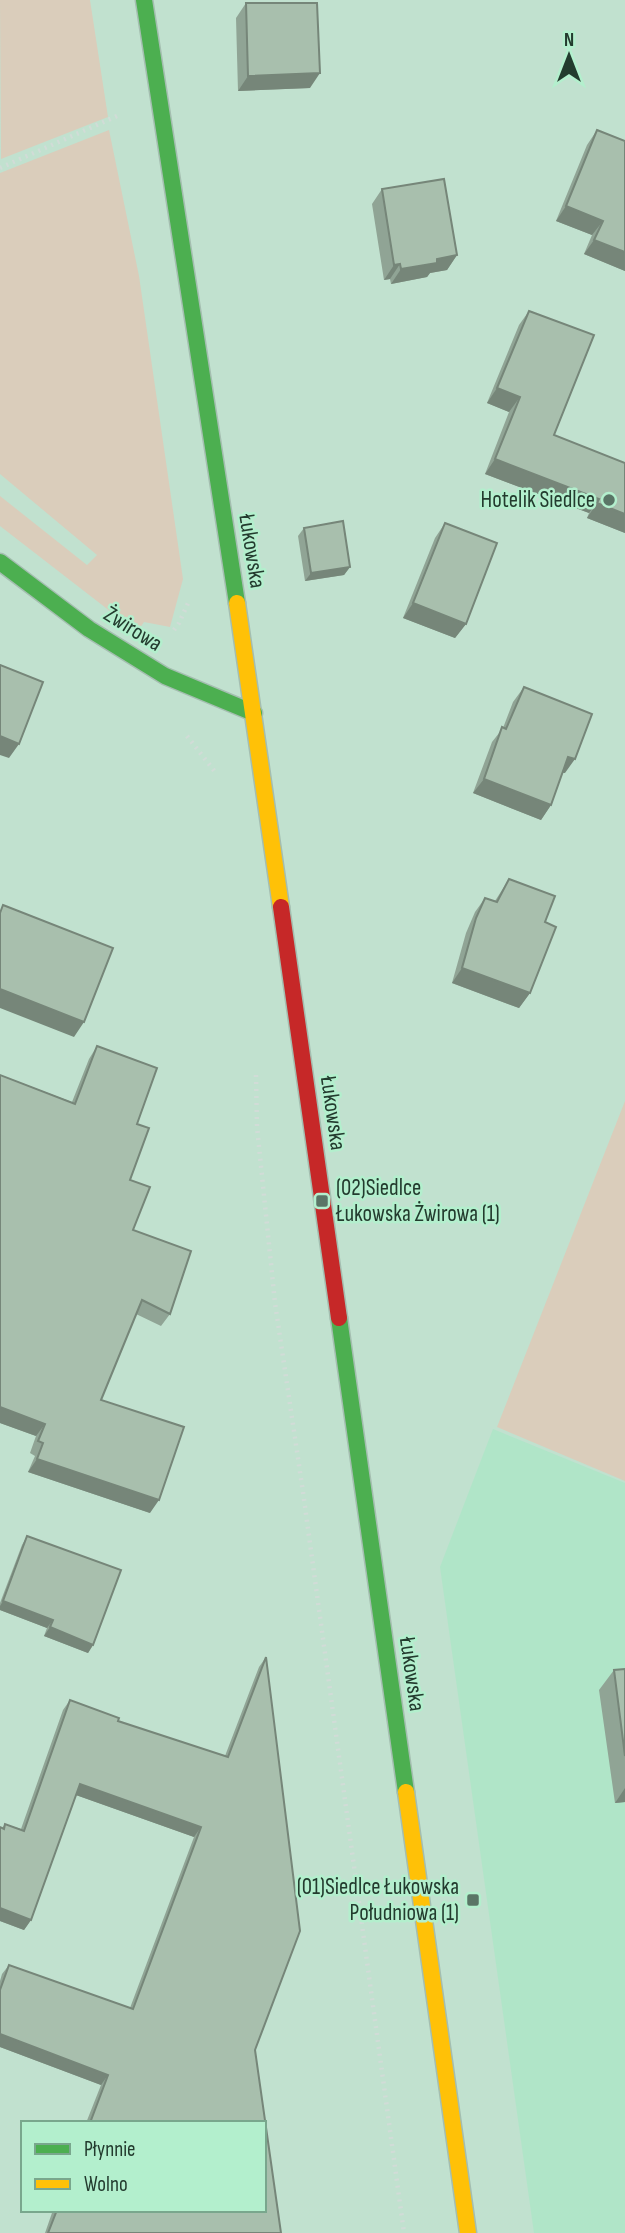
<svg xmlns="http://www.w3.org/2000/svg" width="625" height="2233" viewBox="0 0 625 2233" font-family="'Sofia Sans Condensed',sans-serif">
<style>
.built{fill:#b0e5c8}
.green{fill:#dacdbb}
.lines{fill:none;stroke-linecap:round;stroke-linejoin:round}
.fast-casing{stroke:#a4beb0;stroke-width:19}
.slow-casing{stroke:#a4beb0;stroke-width:19}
.jam-casing{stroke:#a4beb0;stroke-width:19}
.path{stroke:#d1dcd7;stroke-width:4.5;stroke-dasharray:2 5;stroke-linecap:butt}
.fast{stroke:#4caf50;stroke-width:16}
.slow{stroke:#ffc107;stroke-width:16}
.jam{stroke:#c62828;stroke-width:16}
.wall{fill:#90a495}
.shaded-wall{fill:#768679}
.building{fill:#a8bfad;stroke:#768679;stroke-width:2}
.poi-dot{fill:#5a7566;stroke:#b3efcd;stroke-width:2.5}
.labels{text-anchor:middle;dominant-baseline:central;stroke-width:5;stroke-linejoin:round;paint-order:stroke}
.poi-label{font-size:23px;fill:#233b2e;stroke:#b3efcd;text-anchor:end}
.street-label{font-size:23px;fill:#233b2e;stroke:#b3efcd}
</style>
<rect width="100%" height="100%" fill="#c1e1cf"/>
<path class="built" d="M493,1429L625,1483V2233H534L440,1567Z"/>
<path class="green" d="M0,0H90L108,117L1,159Z
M109,130L139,276L183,579L170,627L144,622L137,632L0,526V496L87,565L97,555L0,474V173Z
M625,1101V1481L497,1427Z"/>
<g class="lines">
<defs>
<path id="fast" d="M144,0L237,603
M0,562L89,629L165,676L254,713
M339,1318L406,1792"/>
<path id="slow" d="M237,603L281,907
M406,1792L468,2233"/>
<path id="jam" d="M281,907L339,1318"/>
</defs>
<use href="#fast" class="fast-casing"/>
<use href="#slow" class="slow-casing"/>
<use href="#jam" class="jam-casing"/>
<path class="path" d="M0,168L117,116
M174,630L179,623L189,601
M187,736L216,773
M256,1075L257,1127L275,1303L303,1492L404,2233"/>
<use href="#fast" class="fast"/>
<use href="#slow" class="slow"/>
<use href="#jam" class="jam"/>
</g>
<path class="wall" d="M246,3L310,88L238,91L236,18Z
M597,130L625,168V271L584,254L592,235L556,221L587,145Z
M382,189L457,255L447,270L430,273L427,277L391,284L390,279L384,280L372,204Z
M529,311L554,435L625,463V533L587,518L589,513L485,474L509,412L487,403L519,325Z
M445,523L466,624L455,638L403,618L435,538Z
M304,528L350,567L344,575L305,581L298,536Z
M524,687L565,773H562L551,805L541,820L473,793L492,742L503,728L513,702Z
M509,879L545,922L530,993L519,1008L452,983L466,933L475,912L485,898L495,901Z
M97,1046L137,1124L130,1180L133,1230L170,1314L161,1326L136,1314L101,1400L150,1513L28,1472L35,1456L30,1453L36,1436L0,1423V1075L72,1102L89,1059Z
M27,1536L93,1645L88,1653L44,1636L47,1628L0,1610V1603L22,1545Z
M266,1657L255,2050L281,2233H45L53,2210H264V2123H86L101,2085L0,2047V1981L2,1974L9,1965L130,2008L194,1837L76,1795L31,1920L24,1930L0,1921V1827L2,1828L5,1824L21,1829L63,1710L70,1700L118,1721L225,1756L259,1667Z
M625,1669V1802L615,1803L599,1690L614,1670Z"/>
<path class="shaded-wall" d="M320,73L310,88L238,91L248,76Z
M566,206L603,221L592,235L556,221Z
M594,240L625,252V271L584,254Z
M457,255L447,270L430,273L427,277L391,284L401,269L437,259Z
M400,264L390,279L384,280L394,265Z
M497,388L520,397L509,412L487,403Z
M495,459L599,499L589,513L485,474Z
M597,503L625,514V533L587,518Z
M350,567L344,575L305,581L311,573Z
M413,603L466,624L455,638L403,618Z
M0,736L19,744L9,758L0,755Z
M568,757L575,759L565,773L558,772Z
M484,779L551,805L541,820L473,793Z
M462,968L530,993L519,1008L452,983Z
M0,989L84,1022L74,1037L0,1008Z
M0,1407L45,1424L36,1436L0,1423Z
M37,1459L159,1500L150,1513L28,1472Z
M3,1601L53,1620L47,1628L0,1610V1606Z
M50,1627L93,1645L88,1653L44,1636Z
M80,1784L201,1827L194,1837L73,1794Z
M625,1788V1802L615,1803Z
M0,1908L31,1920L24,1930L0,1921Z
M0,2034L108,2075L101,2085L0,2047Z"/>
<path class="building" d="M246,3H317L320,73L248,76Z
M597,130L625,141V252L594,240L603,221L566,206Z
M444,179L457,255L437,259V263L401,269L400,264L394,265L382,189Z
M529,311L594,335L554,435L625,463V514L597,503L599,499L495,459L520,397L497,388Z
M343,521L350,567L311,573L304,528Z
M445,523L497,543L466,624L413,603Z
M0,665L43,682L19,744L0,736Z
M524,687L592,714L575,759L568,757L551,805L484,779L502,727L506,729Z
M509,879L555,896L545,922L556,927L530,993L462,968L476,918L485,898L497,902Z
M3,905L113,948L84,1022L0,989V913Z
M97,1046L157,1068L137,1124L149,1128L130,1180L150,1187L133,1230L191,1251L170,1314L142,1300L101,1400L184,1427L159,1500L37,1459L43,1443L38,1441L45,1424L0,1407V1075L75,1104Z
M27,1536L121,1570L93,1645L50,1627L53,1620L3,1601Z
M266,1657L300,1931L255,2050L281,2233H48L57,2210H264V2123H90L108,2075L0,2034V1990L9,1965L133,2009L201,1827L80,1784L31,1920L0,1908V1827L4,1829L5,1824L24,1831L70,1700L119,1718L118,1721L228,1757Z
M625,1669V1756L614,1670Z"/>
<g class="poi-dot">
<circle cx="609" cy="500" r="7"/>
<rect x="315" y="1194" width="14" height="14" rx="3.5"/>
<rect x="466" y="1893" width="14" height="14" rx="3.5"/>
</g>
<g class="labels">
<g class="poi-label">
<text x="595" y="500">Hotelik Siedlce</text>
<text x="336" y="1188" text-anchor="start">(02)Siedlce<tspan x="336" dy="26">Łukowska Żwirowa (1)</tspan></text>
<text x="459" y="1887">(01)Siedlce Łukowska<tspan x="459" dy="26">Południowa (1)</tspan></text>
</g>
<g class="street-label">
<text transform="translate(252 551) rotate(81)">Łukowska</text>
<text transform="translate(133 629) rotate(32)">Żwirowa</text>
<text transform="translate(333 1113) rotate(82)">Łukowska</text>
<text transform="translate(412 1674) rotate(82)">Łukowska</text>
</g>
</g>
<rect x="21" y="2121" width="245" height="91" fill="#b3efcd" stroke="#79a78d" stroke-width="2"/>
<rect x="35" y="2144" width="35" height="10" fill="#4caf50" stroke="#79a78d" stroke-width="2"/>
<text x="84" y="2156" font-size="21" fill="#233b2e">Płynnie</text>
<rect x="35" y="2179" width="35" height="10" fill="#ffc107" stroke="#79a78d" stroke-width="2"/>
<text x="84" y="2191" font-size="21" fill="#233b2e">Wolno</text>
<g transform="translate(569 56)" stroke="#b3efcd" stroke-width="5" paint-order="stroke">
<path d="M0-5L12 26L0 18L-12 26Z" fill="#233b2e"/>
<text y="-10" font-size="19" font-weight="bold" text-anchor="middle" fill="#233b2e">N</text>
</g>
</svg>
